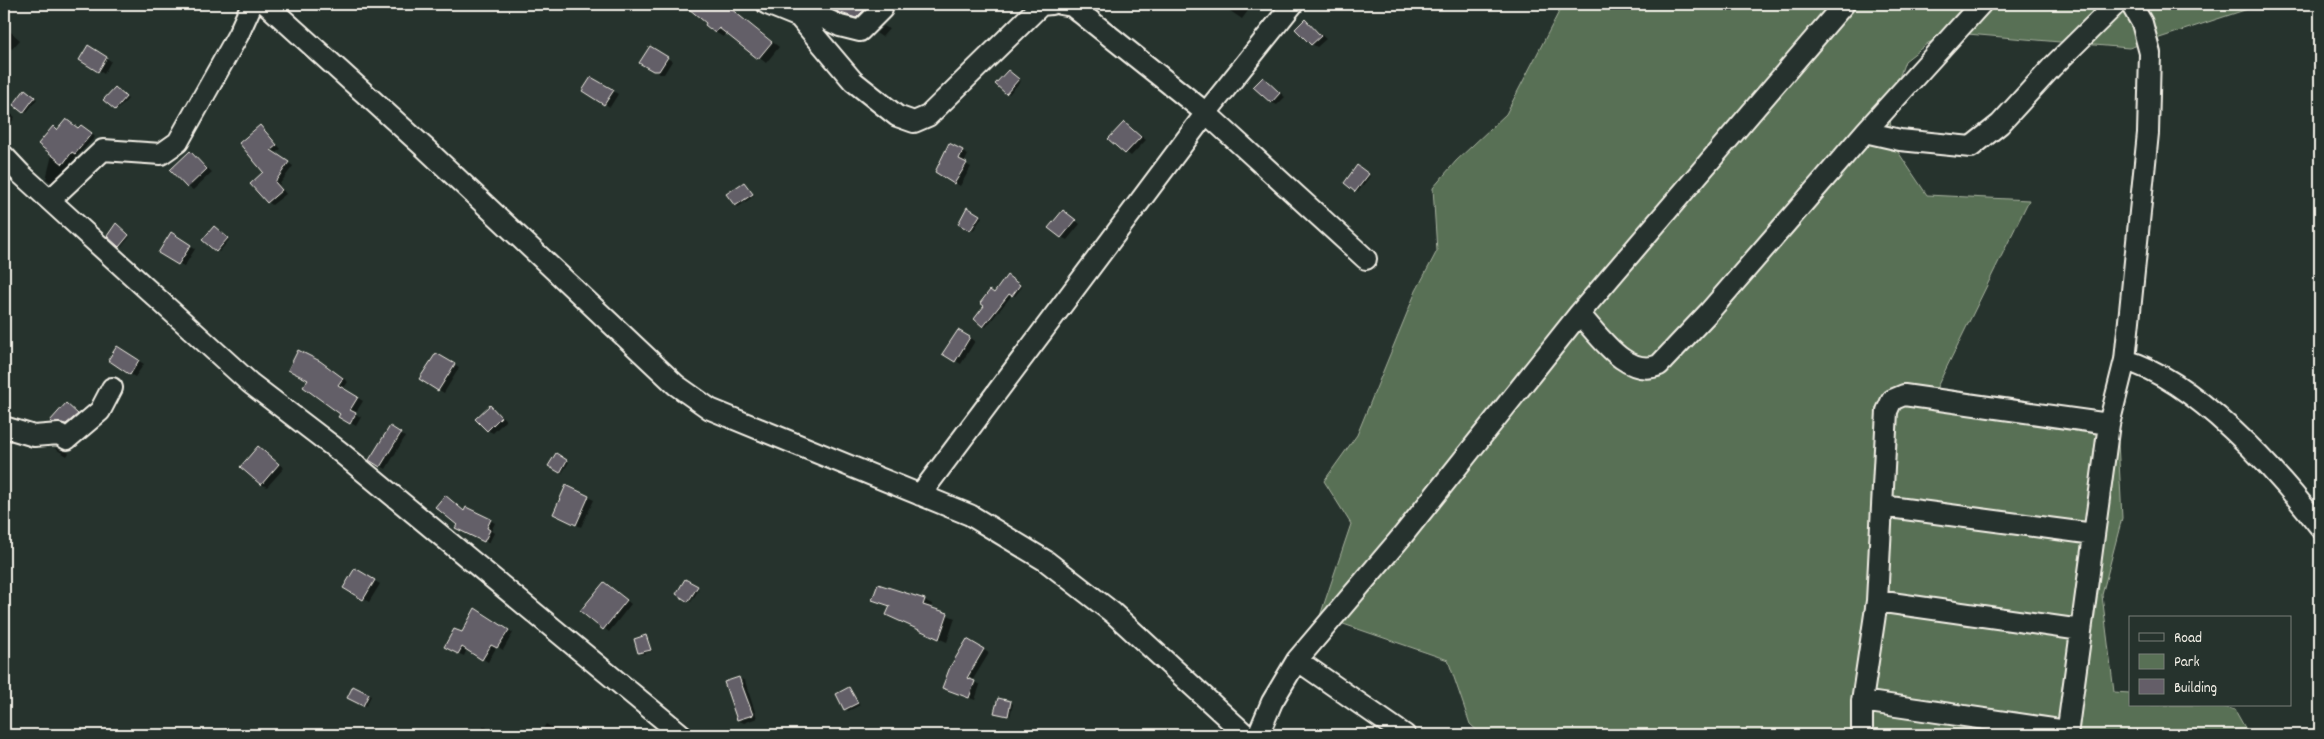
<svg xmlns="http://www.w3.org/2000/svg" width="2324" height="739" viewBox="0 0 2324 739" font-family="Dekko,sans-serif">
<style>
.green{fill:#587055;stroke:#a6b09e}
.shadow{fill:#0007}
.building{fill:#645e68;stroke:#f4f1e8}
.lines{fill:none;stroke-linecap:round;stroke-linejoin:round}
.street-casing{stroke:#f4f1e8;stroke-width:24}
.street{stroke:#26332d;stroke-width:20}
</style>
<rect width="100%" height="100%" fill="#26332d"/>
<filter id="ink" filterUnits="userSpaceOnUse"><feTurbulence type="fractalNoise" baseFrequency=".02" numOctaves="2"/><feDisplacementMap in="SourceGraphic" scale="10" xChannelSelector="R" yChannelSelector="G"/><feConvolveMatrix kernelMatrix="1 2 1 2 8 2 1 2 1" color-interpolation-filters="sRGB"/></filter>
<g filter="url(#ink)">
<path class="green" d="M1563,4H2263L2129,48L1956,33L1928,43L1905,61L1891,101L1890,140L1927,195L2029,200L1933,395L2084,414L2118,442L2122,518L2102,595L2114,692L2130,693V705H2218L2235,710L2249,735H1482L1470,724L1448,660L1320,616L1351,524L1324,481L1357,435L1416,291L1437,251L1433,188L1456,161L1506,114Z"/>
<path class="shadow" d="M697,4H724L779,47L766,63L727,32L723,37L715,32L708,23L692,10Z
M831,4H866L870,7L866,10L869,13L862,20L845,14Z
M1220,4H1245L1250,8L1242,19Z
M1305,20L1326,39L1317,47L1312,44Z
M4,26L20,40L12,49L4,43Z
M884,26L889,29L882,37L876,33Z
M88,47L111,61L104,74L81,59Z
M650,48L672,61L664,74H660L641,62Z
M1011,72L1021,81L1009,94L997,84Z
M592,78L618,94L610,107L584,91Z
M1263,78L1285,97L1277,105L1271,102Z
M25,90L37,99L26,113L14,105Z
M117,90L128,99L117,110L115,109Z
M4,109L15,117L4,133Z
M1124,123L1146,140L1131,156L1110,139Z
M261,127L281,149L275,153L293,166L279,185L286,194L272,205L268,202Z
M86,129L95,137L52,183L46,179L58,131Z
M949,145L968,155L964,163L971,167L960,186L936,171Z
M190,153L212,172L193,190L188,187Z
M1357,167L1370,176L1358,192L1345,183Z
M744,183L754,196L738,207L728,194Z
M968,209L982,217L973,231L959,223Z
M1068,214L1080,224L1067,240L1061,237Z
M119,226L130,237L121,247L119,246Z
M216,229L229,240L219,252L217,251Z
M171,234L195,249L184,267L160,252Z
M1010,278L1022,287L1015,296L1012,295L986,327L984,326Z
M958,331L975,341L961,364L944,354Z
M123,351L144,364L135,377L130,374Z
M436,354L459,368L444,393L421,379Z
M326,366L348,382L343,389L363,401L355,414L361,417L356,426L340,417L342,414L309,380Z
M67,405L83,417L72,427L52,421Z
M490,406L506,420L493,433L487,430Z
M390,428L405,437L386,469L371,460Z
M259,447L284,468L267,487L261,484Z
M54,448H56L69,453L67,456Z
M556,455L569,462L562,473L550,466Z
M567,487L594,500L581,527L560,517Z
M467,508L495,523L491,531L494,533L489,543L462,530Z
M356,570L380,584L369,602L345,587Z
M686,581L699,589L691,602L678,594Z
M609,586L631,604L609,632L582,611Z
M874,600H924L932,604L931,608L955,618L947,642L895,619L887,615L891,607Z
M475,610L513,633L503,650L497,646L488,662L467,649L464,656L451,650L462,634Z
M646,637L652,651L642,654L639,653Z
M967,640L989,653L972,681L980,685L975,700L949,690Z
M739,678L745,681L757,718L744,723L738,720Z
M353,688L371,696L366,706L349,697Z
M849,688L860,705L848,711L837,695Z
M1011,703L1013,704L1010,716L998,713Z
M546,724L551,727L565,735H539Z
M484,726L496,733L495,735H478Z"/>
<path class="building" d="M683,4H725L772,42L758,59L719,28L715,33L705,25L706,23Z
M830,4H865L862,7L865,9L856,18L838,12Z
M1305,19L1321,36L1311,45L1295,29Z
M88,45L107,57L98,72L79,60Z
M650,46L668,57L659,71H653L639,63Z
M1008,70L1019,79L1006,94L995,84Z
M591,77L614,90L604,105L582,91Z
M1263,77L1280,93L1271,103L1253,87Z
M115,87L126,97L115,110L103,100Z
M25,89L35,97L23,113L13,105Z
M66,119L78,128L81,125L92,133L75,154L72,152L63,164L38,144L53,126L57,130Z
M1124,122L1141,137L1125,154L1108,139Z
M260,125L277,145L271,150L289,162L275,182L282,190L267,203L250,184L263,172L239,143Z
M949,143L963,150L959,159L967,163L954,184L935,172Z
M190,151L207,169L187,188L170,170Z
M1357,165L1369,174L1355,192L1344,183Z
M744,182L753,194L735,206L726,194Z
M967,207L980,215L970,231L958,224Z
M1063,210L1076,220L1061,238L1048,228Z
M116,223L129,235L119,247L107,236Z
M214,226L228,238L216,252L202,240Z
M171,232L191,245L178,265L158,253Z
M1007,275L1020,285L1012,296L1009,294L983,327L974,319L984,306L980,303L990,290L994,293Z
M958,330L970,337L955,362L942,354Z
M117,346L139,360L130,375L108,360Z
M298,350L320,361L343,378L338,385L358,397L350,410L356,413L350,424L338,417L340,414L303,387L308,380L288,370Z
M436,353L455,364L438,391L419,379Z
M66,403L78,414L66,424L52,423L50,421Z
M490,405L501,417L487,431L475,419Z
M390,426L401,433L380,467L369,460Z
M258,446L279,464L261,485L240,467Z
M556,453L567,460L560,473L548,466Z
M566,485L589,496L576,525L553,514Z
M445,495L464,511L466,507L491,519L487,528L490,530L484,542L455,528L457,525L435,507Z
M355,568L375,580L363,600L343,588Z
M685,579L698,586L688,602L676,594Z
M604,582L627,600L603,630L580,611Z
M878,584L925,599L923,605L948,613L939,639L886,615L890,606L872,600Z
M475,608L509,630L497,648L491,645L482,660L462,647L458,654L444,647L454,629L462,632Z
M646,635L651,650L638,653L634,639Z
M967,639L984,649L967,678L975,681L969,698L942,688L950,667Z
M739,677L753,715L737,720L724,682Z
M353,686L369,694L363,706L347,698Z
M849,687L858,703L844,710L836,694Z
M998,698L1011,701L1008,716L994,713Z"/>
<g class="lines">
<defs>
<path id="street" d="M266,4L425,148L676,385L710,409L970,515L1046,561L1113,613L1246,735
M767,4L799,17L853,81L897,116L914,122L928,116L1041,5L1051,4
M1060,4L1072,6L1206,113L1366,259
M2131,4L2142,23L2150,53L2148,133L2125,360C2195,380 2276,470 2320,527
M799,17L811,12L840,26L860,31L882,9
M1865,132L1981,4
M4,156L21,174L250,383L339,451L682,735
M50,200L103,150L161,154L178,142L238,35L252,4
M1579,314C1599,335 1627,379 1659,365L1709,312L1865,132L1900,140L1971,147L2000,124L2052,67L2116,4
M4,427L34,436L59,434L67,439L100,411L112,388
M920,495L1206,113L1293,4
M1882,506L2094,534
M1877,601L2081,630
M1297,660L1405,735
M1862,701L2067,731
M1258,735L1272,702L1297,660L1404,534L1579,314L1844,4
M1862,735V701L1877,601L1887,411L1892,400L1904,395L2109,424
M2067,735L2109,424L2125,360"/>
</defs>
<use href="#street" class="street-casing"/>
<use href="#street" class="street"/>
</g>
</g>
<rect width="2324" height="739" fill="none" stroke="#26332d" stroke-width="20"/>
<rect x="10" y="10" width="2304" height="719" fill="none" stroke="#f4f1e8" stroke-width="2" filter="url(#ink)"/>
<rect x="2129" y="616" width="162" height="90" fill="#26332d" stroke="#787f78"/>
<rect x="2139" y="633" width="25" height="8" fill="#26332d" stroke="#787f78"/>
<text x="2174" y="642" font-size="15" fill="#f4f1e8">Road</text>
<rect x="2139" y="654" width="25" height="15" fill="#587055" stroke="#787f78"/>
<text x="2174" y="666" font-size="15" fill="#f4f1e8">Park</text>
<rect x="2139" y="679" width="25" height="15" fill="#645e68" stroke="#787f78"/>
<text x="2174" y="692" font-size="15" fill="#f4f1e8">Building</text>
</svg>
